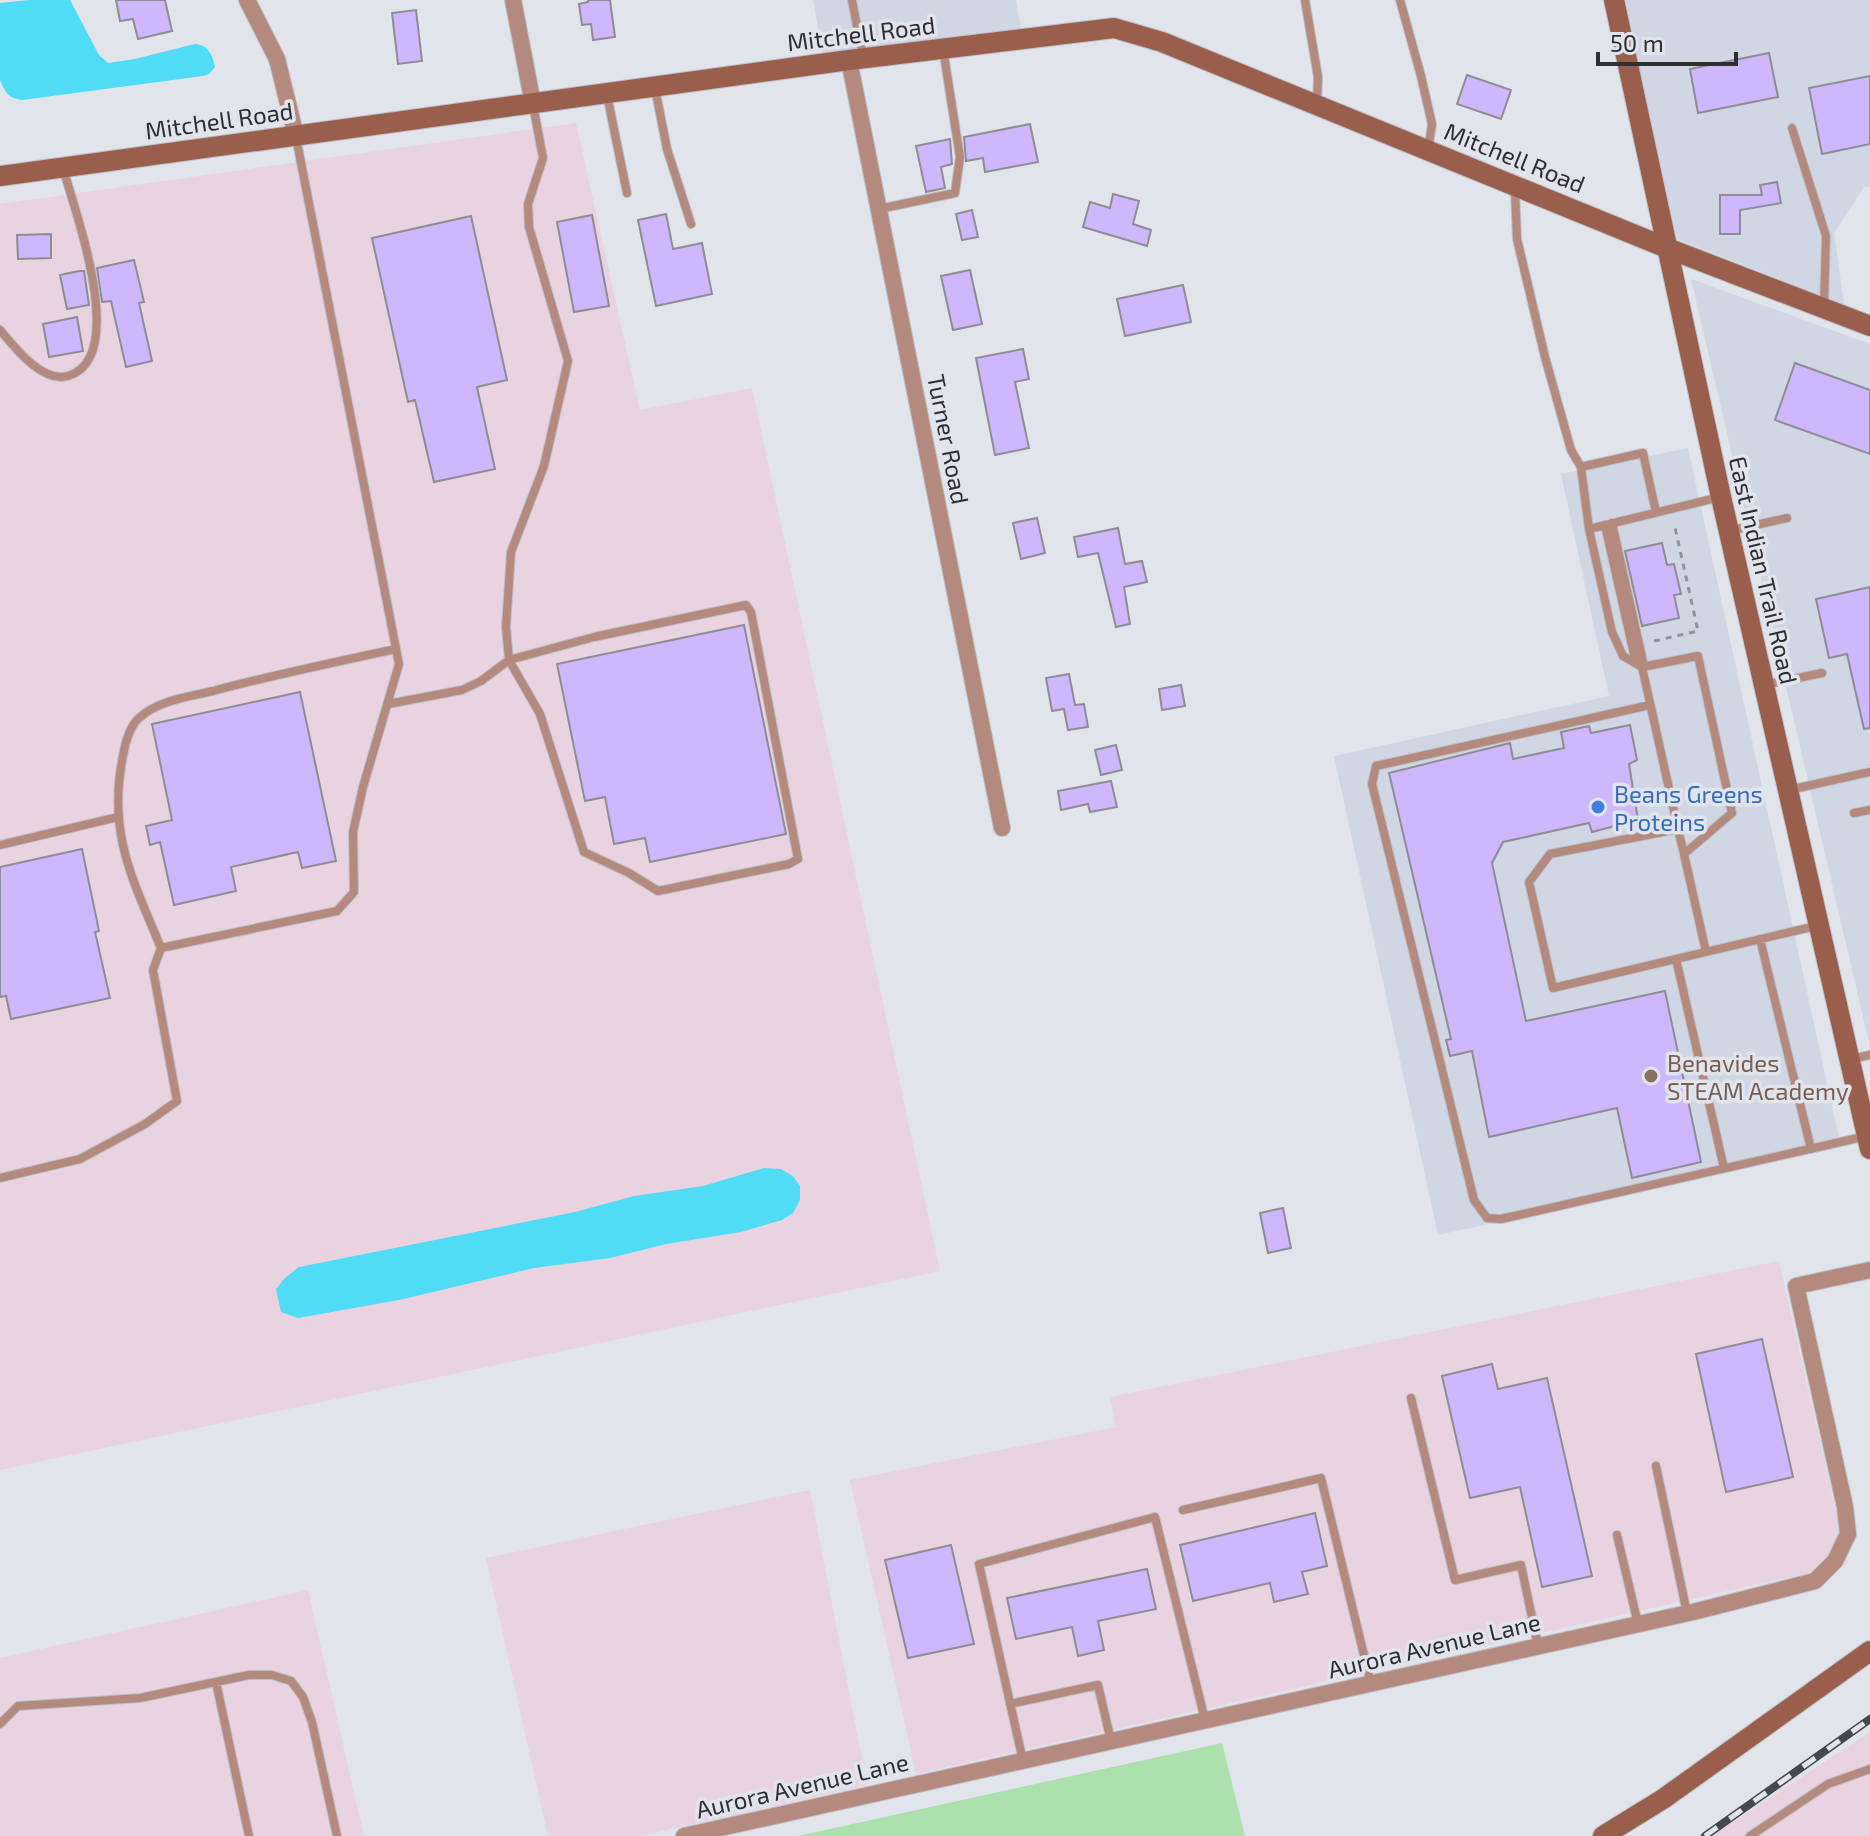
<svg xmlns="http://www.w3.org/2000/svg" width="1870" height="1836" viewBox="0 0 1870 1836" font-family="'Exo 2',sans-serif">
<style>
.built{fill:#d0d6e4}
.industrial{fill:#e9d3e0}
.green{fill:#ace0ad}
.water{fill:#50dcf5}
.building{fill:#ceb7fc;stroke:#8f8d94;stroke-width:2}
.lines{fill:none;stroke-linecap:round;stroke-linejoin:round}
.lane-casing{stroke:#bdc0c6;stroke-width:10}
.street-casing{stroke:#bdc0c6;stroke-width:18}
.secondary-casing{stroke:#bdc0c6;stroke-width:22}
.path{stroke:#909398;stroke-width:3;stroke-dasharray:6 6;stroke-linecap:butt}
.lane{stroke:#b58a7e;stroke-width:8}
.street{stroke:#b58a7e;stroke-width:16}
.secondary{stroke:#9a5e4d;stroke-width:20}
.rail-casing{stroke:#46484b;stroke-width:8}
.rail{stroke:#e1e4eb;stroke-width:5;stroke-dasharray:15;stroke-linecap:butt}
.shop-dot{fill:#3f7fe0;stroke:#e1e4eb;stroke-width:3}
.education-dot{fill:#8d6e63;stroke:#e1e4eb;stroke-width:3}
.labels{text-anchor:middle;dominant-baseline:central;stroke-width:7;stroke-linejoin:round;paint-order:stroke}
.street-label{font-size:24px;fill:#2e2f32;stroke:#e1e4eb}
.shop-label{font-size:24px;fill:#366cbe;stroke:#e1e4eb;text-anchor:start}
.education-label{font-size:24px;fill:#785e54;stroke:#e1e4eb;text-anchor:start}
</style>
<rect width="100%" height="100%" fill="#e1e4eb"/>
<path class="built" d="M813,0H1016L1021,29L823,55Z
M1624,0H1870V186L1864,187L1834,233L1844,304L1677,239Z
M1691,279L1870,344V1047Z
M1688,448L1841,1147L1438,1235L1334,756L1609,696L1561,474Z"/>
<path class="industrial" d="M576,123L640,410L752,388L940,1271L0,1470V204Z
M1779,1261L1848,1564L916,1774L850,1480L1116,1427L1110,1397Z
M810,1490L867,1785L640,1836H548L486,1558Z
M308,1590L364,1836H0V1658Z
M1870,1732V1836H1712Z"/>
<path class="green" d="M1222,1743L1245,1836H798Z"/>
<path class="water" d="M29,0H70L99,55L108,63L135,59L195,44C208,45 213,55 215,67L209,74L203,76L22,100C8,98 5,92 0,80V3Z
M764,1168L781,1169L793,1176L800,1186V1200L793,1213L782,1220L741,1232L666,1244L610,1258L534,1268L399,1300L298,1318L281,1312L276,1289L285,1278L299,1267L575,1212L634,1196L703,1186Z"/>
<path class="building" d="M116,0H165L172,31L138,39L133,19L120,21Z
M588,0H610L615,37L593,40L591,24L582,25L579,4L588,2Z
M416,10L422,61L398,64L392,13Z
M1769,53L1778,97L1698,113L1690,69Z
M1467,75L1511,90L1501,119L1457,104Z
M1870,76V144L1822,154L1809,88Z
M1030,124L1038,162L985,172L983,158L966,161L964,137Z
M950,139L952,164L941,167L945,188L926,192L916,146Z
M1777,182L1781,203L1740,210V234H1720V195H1762L1760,185Z
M1113,194L1139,201L1133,224L1151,230L1147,246L1083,227L1090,202L1110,208Z
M972,210L978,237L962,240L956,214Z
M666,214L673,249L702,243L712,294L656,306L638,220Z
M592,215L609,306L574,312L557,222Z
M471,216L507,380L477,387L495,469L434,482L415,400L408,402L372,238Z
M51,234V258L18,259L17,235Z
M134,260L144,302L139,303L152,361L126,367L111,301L102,302L97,268Z
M970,270L982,324L953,330L941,276Z
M79,271H84L89,305L67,309L60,275Z
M1183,285L1191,322L1125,336L1117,299Z
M77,317L83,351L49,357L43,324Z
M1023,349L1029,379L1015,382L1029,448L995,455L976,358Z
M1795,363L1870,390V454L1775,420Z
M1037,518L1045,553L1021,559L1013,523Z
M1118,528L1125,564L1142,561L1147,582L1124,587L1130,624L1116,627L1098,553L1078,557L1074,537Z
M1662,543L1667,565L1674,564L1681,594L1674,595L1679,618L1642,626L1625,551Z
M1870,587V728L1864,729L1847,654L1829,658L1816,599Z
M744,625L786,834L650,862L645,838L614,844L605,797L585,801L557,664Z
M1069,674L1075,705L1084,704L1088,727L1068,730L1064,709L1052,711L1046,678Z
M1181,685L1185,706L1162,710L1159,689Z
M300,692L336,861L302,868L298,852L231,867L236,891L174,905L160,842L150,845L146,826L172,820L152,724Z
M1630,725L1637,760L1629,764L1638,820L1592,832L1589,823L1503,842L1492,863L1526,1021L1665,991L1701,1162L1632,1178L1617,1108L1489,1137L1472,1051L1450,1056L1446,1040L1451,1039L1389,773L1510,743L1513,759L1564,748L1561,732L1589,726L1591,733Z
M1116,745L1122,770L1101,775L1095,750Z
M1111,781L1117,807L1090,812L1088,804L1061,810L1058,791Z
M82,849L99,931L95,932L110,998L11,1019L6,996L0,997V867Z
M1283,1208L1291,1248L1268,1253L1260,1213Z
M1762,1339L1793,1477L1726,1492L1696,1354Z
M1492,1364L1498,1389L1547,1378L1592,1576L1542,1587L1520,1487L1470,1498L1442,1376Z
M1315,1513L1327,1566L1302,1572L1308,1594L1274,1602L1270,1583L1193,1601L1180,1545Z
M951,1545L974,1644L908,1658L885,1560Z
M1147,1569L1156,1609L1098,1621L1104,1650L1078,1656L1072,1627L1016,1639L1007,1598Z"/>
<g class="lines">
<defs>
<path id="lane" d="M852,0L863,57
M1305,0L1318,77L1317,104
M1400,0L1421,76L1432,124L1428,150
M655,88L667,149L691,224
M607,95L627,193
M1792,128L1826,236L1824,308
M1515,190L1517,239L1545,357L1571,450L1581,467
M879,209L955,193L960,157L943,49
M0,330C15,348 42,383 68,376C130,358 74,209 63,168
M1612,523L1644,666
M1605,525L1636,663
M1589,529L1581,467L1643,453L1656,512
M1729,531L1787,518
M746,605L751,612L798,859L789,864L658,891L629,873L584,852L540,714L509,660L594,637Z
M1642,667L1678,829L1550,854L1529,882L1553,988L1816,926
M1764,685L1822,673
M388,704L462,690L481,681L509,660L506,627L511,552L544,466L568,361L529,227L528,204L543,158L533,105
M1650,705L1376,766L1372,784L1474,1200L1487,1218L1501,1219L1867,1136
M1789,790L1870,772
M1854,813L1870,810
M1678,829L1684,854
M0,845L118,817
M1760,939L1811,1149
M161,948C133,880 107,833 123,756C125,744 130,726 139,718C159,700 188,697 213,691C273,675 335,662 396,649
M1706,952L1684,854L1732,813L1698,656L1642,667L1623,656L1612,632L1589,529L1720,497
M1676,959L1724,1168
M1851,1059L1870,1055
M0,1178L80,1159L145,1124L177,1101L153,970L161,948L337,911L354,892L353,832L363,787L399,664L296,137
M1411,1398L1455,1580L1521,1565L1538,1646
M1656,1466L1687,1613
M1183,1510L1321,1478L1371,1684
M1617,1535L1638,1624
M216,1682L249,1836
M1010,1704L1098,1685L1111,1741
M0,1724L18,1706L140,1698L249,1675H272L291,1681L303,1697L312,1722L337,1836
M1023,1761L979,1564L1155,1517L1205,1720
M1750,1836L1828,1784L1870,1769"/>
<path id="street" d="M247,0L277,59L296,136
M513,0L533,104
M849,60L1002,828
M684,1836L1693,1612L1815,1581L1835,1561L1848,1534L1845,1507L1796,1286L1870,1270"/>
<path id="secondary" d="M1614,0L1721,497L1870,1149
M0,176L849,60L1114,28L1162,42L1667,248L1870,326
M1603,1836L1663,1799L1870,1651"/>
</defs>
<use href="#lane" class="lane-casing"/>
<use href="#street" class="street-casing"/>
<use href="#secondary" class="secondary-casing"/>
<path class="path" d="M1654,641L1698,631L1674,523"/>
<use href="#lane" class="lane"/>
<use href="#street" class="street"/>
<use href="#secondary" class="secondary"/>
<defs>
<path id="rail" d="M1705,1836L1870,1719"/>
</defs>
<use href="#rail" class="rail-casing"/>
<use href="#rail" class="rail"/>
</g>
<circle class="shop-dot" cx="1598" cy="807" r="8"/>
<circle class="education-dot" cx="1651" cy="1076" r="8"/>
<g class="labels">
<g class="street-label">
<text transform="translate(861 33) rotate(-7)">Mitchell Road</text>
<text transform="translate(219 120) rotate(-8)">Mitchell Road</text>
<text transform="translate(1515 157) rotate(22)">Mitchell Road</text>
<text transform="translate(949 439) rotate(79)">Turner Road</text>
<text transform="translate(1764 570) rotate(77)">East Indian Trail Road</text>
<text transform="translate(1434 1645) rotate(-13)">Aurora Avenue Lane</text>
<text transform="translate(802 1785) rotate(-13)">Aurora Avenue Lane</text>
</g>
<g class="shop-label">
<text x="1614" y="793">Beans Greens<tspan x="1614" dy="28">Proteins</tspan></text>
</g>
<g class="education-label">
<text x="1667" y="1062">Benavides<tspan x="1667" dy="28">STEAM Academy</tspan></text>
</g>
</g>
<path d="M1598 52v12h138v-12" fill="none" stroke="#2e2f32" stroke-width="4"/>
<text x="1610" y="52" font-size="24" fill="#2e2f32" stroke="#e1e4eb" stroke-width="6" paint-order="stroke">50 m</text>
</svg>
